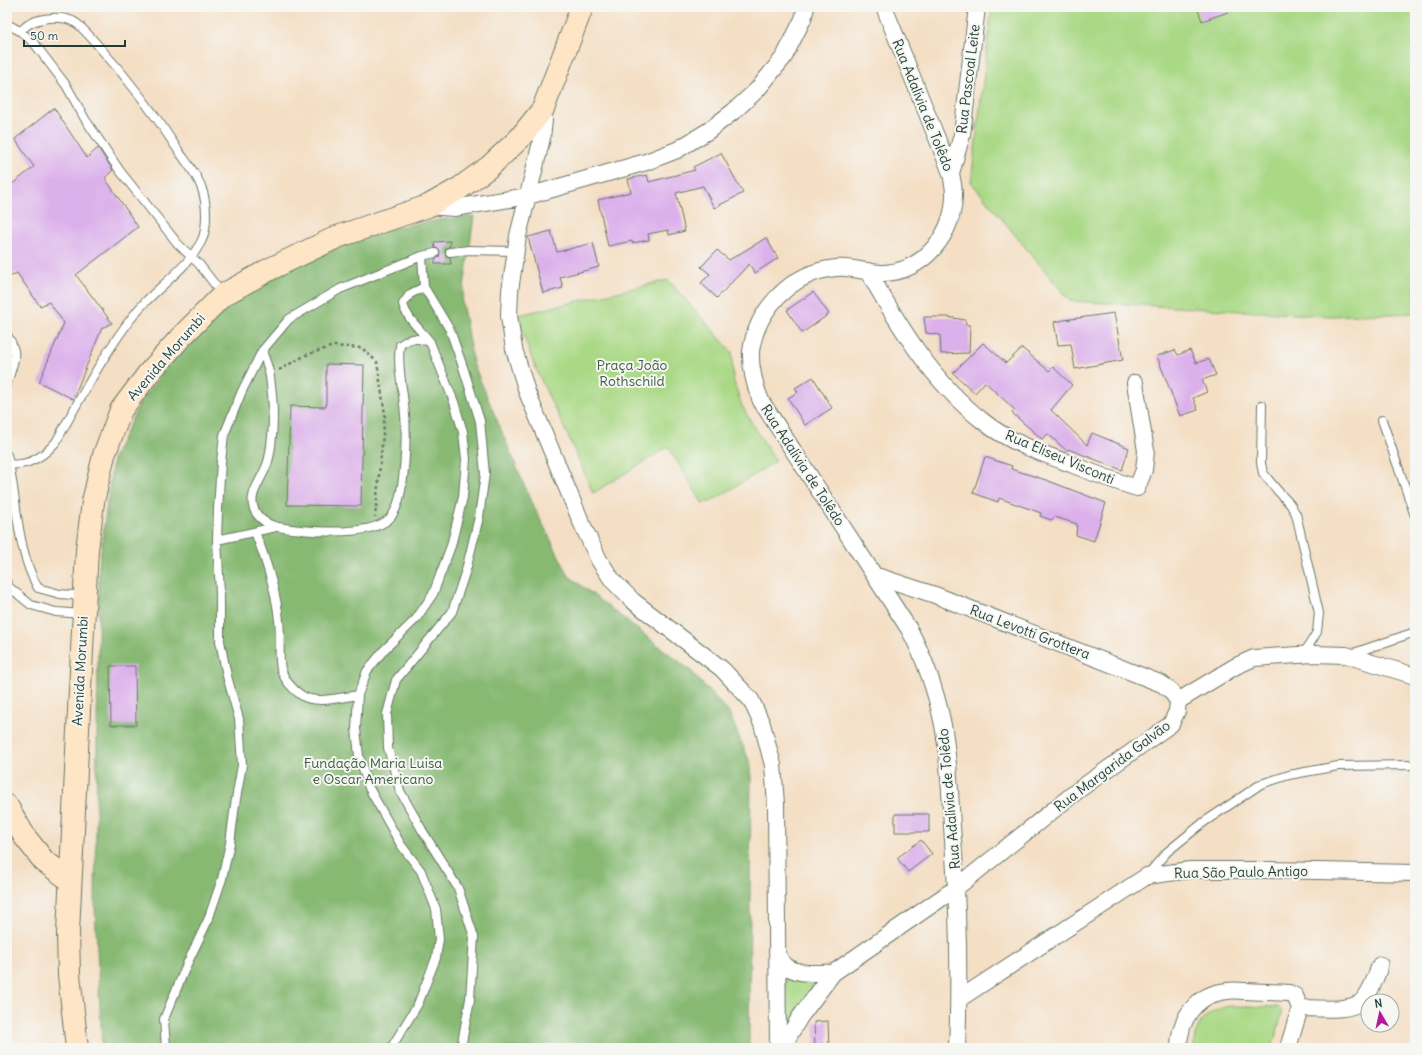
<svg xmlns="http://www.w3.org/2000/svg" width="1422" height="1055" viewBox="0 0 1422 1055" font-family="Delius,sans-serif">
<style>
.green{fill:#aad986;stroke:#648b5d}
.forest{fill:#87b973;stroke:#537b54}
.building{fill:#dcb0eb}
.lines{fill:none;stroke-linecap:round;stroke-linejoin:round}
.service-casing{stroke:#6a7667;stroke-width:10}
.minor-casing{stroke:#6a7667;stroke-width:18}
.secondary-casing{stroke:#6a7667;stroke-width:24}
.path{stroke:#6a7667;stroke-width:2.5;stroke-dasharray:3 3;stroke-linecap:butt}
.service{stroke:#fff;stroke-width:8}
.minor{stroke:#fff;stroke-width:16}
.secondary{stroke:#fde5c5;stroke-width:22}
.labels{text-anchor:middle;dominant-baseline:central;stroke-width:4;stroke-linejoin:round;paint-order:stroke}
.street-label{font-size:14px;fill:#1f3d34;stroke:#f6f6f2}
.park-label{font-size:14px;fill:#3b5c44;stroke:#f6f6f2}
</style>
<rect width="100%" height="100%" fill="#f6f6f2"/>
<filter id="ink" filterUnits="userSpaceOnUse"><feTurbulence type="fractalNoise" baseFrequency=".025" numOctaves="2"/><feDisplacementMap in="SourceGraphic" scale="8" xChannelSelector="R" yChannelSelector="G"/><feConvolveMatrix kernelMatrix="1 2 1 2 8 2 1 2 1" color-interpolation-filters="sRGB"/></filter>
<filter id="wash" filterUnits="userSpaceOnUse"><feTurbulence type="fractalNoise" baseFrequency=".012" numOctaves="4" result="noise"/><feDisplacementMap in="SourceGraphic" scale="16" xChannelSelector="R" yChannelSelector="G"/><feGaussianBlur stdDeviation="0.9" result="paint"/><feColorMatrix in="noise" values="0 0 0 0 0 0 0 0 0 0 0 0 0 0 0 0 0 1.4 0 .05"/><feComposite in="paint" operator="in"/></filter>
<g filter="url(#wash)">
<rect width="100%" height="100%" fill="#f4dfc5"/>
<path class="green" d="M992,7H1415V313L1330,316L1070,301L971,182Z
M668,280L732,352L733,379L742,406L751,422L776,461L709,503L708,501L703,504L668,447L593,493C583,470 573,446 562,423C545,389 526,353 519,315Z
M785,971L793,980L811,983L816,980L785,1034Z
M1230,1006L1278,1007L1281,1009L1282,1014L1272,1048H1194C1193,1025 1207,1010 1230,1006Z"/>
<path class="forest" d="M474,216L462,302L473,363L530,499L569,576L690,670L729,713L751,765L749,1048H102L95,908L99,565L113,458L141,401L193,330L250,282L382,230L438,220Z"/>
<g id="blocks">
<path class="building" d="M1197,7H1237V9L1202,21Z
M54,108L87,158L98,148L113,170L105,178L138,227L76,275L112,323L102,328L73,399L39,382L64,323L49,302L40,306L17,273L7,278V188L34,167L15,139Z
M721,153L743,193L714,208L703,186L676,193L685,231L669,235L668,230L648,234L649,240L632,243V241L608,246L598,200L631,192L628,179L647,175L649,182L695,170L693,167Z
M551,231L557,252L593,243L599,267L560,277L563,288L543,293L528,237Z
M766,238L778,258L755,273L749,264L717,298L701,283L710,274L701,267L717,250L729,260Z
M450,241V246L446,248L445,252L446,256L450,257L451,264H435V259L439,257L440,252L439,249L435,248L434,242Z
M813,292L829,314L802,333L787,310Z
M1114,313L1123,360L1075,369L1071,344L1058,345L1054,322L1064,320Z
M924,317H948L965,320L966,325H970L969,353L941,354L940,335L926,333Z
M983,343L1006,363L1022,348L1049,371L1053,367L1072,385L1051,410L1087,445L1092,433L1129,448L1122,470L1068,449L1067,451L1048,434L1042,439L1012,413L1015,410L985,382L975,393L953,373Z
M1175,350L1178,355L1190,350L1196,363L1209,359L1216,375L1202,380L1207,392L1193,398L1198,410L1180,416L1157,356Z
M326,364L364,365L361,506L287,505L290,406L326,407Z
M813,377L832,408L805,425L788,398L798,392L795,388Z
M985,457L1012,466L1011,469L1046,480L1106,503L1094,541L1076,535L1077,524L1055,517L1051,520L1040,516L1041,513L999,498L998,502L973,493Z
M110,666H135L136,725H111Z
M895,814H929V832H895Z
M921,840L932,854L908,872L897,858Z
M828,1021L829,1048H815L814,1022Z"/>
</g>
</g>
<g filter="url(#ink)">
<use href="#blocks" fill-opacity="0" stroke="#6a7667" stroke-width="1"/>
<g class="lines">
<defs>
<path id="service" d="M7,24L20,31L34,43L66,85L85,119L120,171L178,244L199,264L223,295
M450,252L469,250L516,251
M422,256L424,287
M7,335C20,354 13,363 7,383
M430,342C421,330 406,318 403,304L410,294L424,287L450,330L463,367L480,421L485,474L479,517L466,570L452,612L396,680L387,714L388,748L400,791L422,830L458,888L474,937L470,999L461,1048
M262,351C265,359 269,368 270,377C273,398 274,425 271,446C270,453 269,461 266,467C261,480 248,495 254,509C262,528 284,528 301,530C324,532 371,535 389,519C407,503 407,428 404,404C402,385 397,364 400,345C412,336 416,338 430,342L454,402L463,432L466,459L463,497L451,546L433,594L416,619L384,650L367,671L358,695L356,729L359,756L369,788L401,845L421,871L436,909L439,939L436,958L418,1004L391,1048
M1262,405L1261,463L1263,473L1277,490L1290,504L1296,514L1319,613L1317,632L1303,655
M1382,420L1415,516
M7,455C18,499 15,547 38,588L60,594L84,596
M7,464C28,467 43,457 56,442C81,397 105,351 137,311C157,287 186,270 201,242C208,229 207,203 202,189C198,176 188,164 180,153C157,117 130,81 101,49C95,42 83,28 76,23C64,15 41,17 29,24C26,26 23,29 20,31
M255,532C266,560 276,589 279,620C281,634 278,655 281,669C284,679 292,689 301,695C315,705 342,697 358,695
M217,540L276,527
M7,583L9,587L31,605L56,612L83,614
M1351,654L1415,632
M1147,875L1167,852L1204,822L1261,784L1289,775L1338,766L1415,765
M166,1048L164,1019L187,964L208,920L222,879L230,843L235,805L242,765L239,719L227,676L220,641V593L217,540L218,509L221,462L224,435L242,391L262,351L289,319L340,289L422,256L435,253"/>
<path id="minor" d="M884,7L951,173C952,180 954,187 954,194C954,233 925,271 884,273C868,274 853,266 836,268C793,272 757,308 751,351C750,367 755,387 761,401L909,629C925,659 936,691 943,725C950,763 950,802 953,840C958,909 960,978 957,1048
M543,109L544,120L542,138L518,236L510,291L509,316L514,349L527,392L582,524L599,560L613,581L633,601L722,669L751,700L762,724L773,765L776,804L778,1048
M951,173L962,135L977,7
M428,206L454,208L528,196L646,162L677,150L708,131L734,111L757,90L784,57L803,19L806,7
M868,271C899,326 933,383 984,422C1009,442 1041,453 1071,464C1093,473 1114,481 1137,488L1144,470L1146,451L1135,383
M874,575L935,595L1162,684L1171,691L1178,701
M778,956C780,959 783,963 786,966C799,976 818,972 833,973
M959,999L1147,876L1190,870H1268L1415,873
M1300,1008C1316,1008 1353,1013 1364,999C1372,989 1376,977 1380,965
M782,1048L800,1017L833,973L956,888L1077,791L1171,724L1177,711L1178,701L1236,666L1254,658L1313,654L1346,655L1415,676
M1179,1048C1179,1019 1196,994 1227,991C1233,990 1240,991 1246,991C1260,992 1275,992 1289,993L1295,996L1300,1008L1288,1048"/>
<path id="secondary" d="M7,806L25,837L44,861L70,880
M77,1048L69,975L68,932L87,549L93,502L104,455L121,410L148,374L182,336L223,295L270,269L337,237L428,206L460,188L489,167L519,139L543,109L582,7"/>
</defs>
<use href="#service" class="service-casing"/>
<use href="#minor" class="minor-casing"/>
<use href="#secondary" class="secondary-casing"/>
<path class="path" d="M279,370L306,355L333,346L362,348L377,362L385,414L375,517"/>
<use href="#service" class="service"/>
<use href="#minor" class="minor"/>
<use href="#secondary" class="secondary"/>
</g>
</g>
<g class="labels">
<g class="street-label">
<text transform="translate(968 79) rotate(-83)">Rua Pascoal Leite</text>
<text transform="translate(923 105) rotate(68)">Rua Adalívia de Tolêdo</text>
<text transform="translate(166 357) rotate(-49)">Avenida Morumbi</text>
<text transform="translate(1060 457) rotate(23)">Rua Eliseu Visconti</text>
<text transform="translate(803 465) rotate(57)">Rua Adalívia de Tolêdo</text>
<text transform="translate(1030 632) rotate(21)">Rua Levotti Grottera</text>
<text transform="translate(80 671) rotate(-87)">Avenida Morumbi</text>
<text transform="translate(1112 766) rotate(-37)">Rua Margarida Galvão</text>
<text transform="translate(949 799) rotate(-95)">Rua Adalívia de Tolêdo</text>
<text transform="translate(1241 872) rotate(-1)">Rua São Paulo Antigo</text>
</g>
<g class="park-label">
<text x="632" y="365">Praça João<tspan x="632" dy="16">Rothschild</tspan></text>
<text x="373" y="763">Fundação Maria Luisa<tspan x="373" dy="16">e Oscar Americano</tspan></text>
</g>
</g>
<rect width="1422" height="1055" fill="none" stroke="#f6f6f2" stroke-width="24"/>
<g transform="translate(1380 1013) rotate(351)"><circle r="19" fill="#f6f6f2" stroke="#a0aca6"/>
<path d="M0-3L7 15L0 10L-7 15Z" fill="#b5179e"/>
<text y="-6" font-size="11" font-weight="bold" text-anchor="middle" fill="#1f3d34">N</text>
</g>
<path d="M24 40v6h101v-6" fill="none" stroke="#1f3d34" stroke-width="2"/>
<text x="30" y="40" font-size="12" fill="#1f3d34" stroke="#f6f6f2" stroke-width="3" paint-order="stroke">50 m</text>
</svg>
